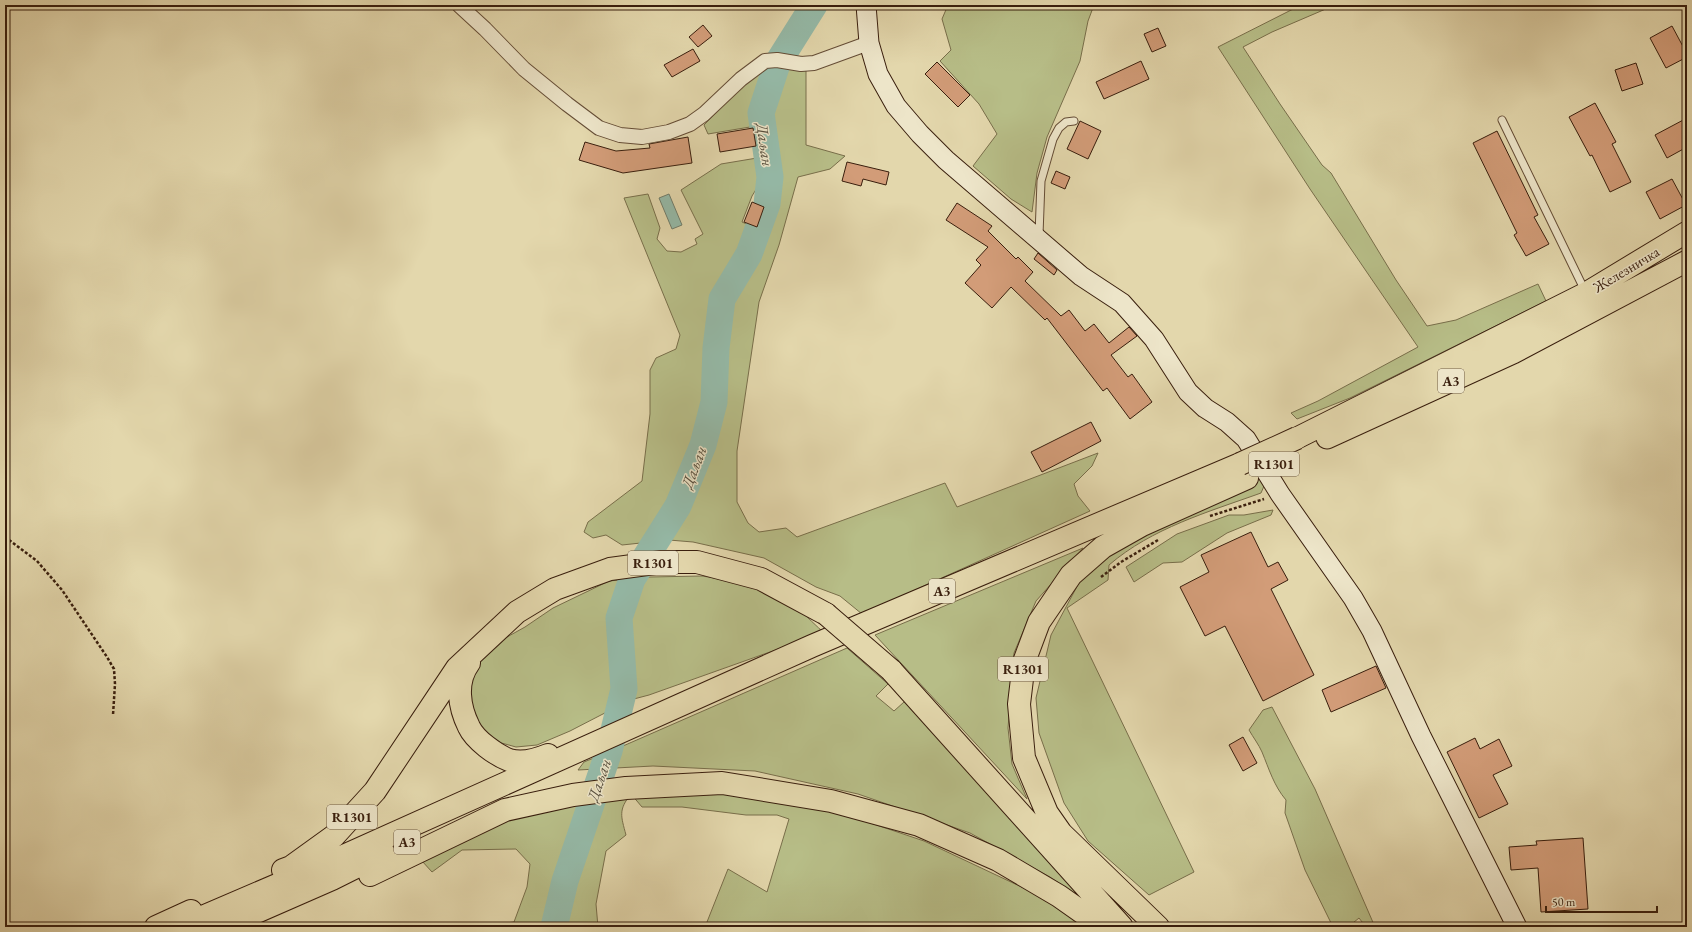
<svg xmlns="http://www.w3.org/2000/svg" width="1692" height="932" viewBox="0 0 1692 932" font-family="'EB Garamond',serif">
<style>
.green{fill:#b7bd87;stroke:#786e4a;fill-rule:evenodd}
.water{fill:#95baa8;stroke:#707c6a}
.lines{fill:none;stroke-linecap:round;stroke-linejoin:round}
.river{stroke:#95baa8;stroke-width:27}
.building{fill:#d29c78;stroke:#391e0d}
.lane-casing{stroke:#644c35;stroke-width:9}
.street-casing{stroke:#644c35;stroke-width:16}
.secondary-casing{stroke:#391e0d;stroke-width:21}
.primary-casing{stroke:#391e0d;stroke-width:23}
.highway-casing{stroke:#391e0d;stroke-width:24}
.path{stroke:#391e0d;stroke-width:2.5;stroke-dasharray:3 2;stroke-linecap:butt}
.lane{stroke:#ede5c9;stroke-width:7}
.street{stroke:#ede5c9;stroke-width:14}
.secondary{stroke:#ede5c9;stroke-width:19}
.primary{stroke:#e3d7ac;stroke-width:21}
.highway{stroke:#e3d7ac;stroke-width:22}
.highway-bridge-casing{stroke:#391e0d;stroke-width:24;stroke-linecap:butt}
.highway-bridge{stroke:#e3d7ac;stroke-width:22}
.labels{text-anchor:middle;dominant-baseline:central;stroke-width:3;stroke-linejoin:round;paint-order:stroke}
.shield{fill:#ede5c9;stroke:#6f5a45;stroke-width:1}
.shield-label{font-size:14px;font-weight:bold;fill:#391e0d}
.street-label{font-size:15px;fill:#391e0d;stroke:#ede5c9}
.water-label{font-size:16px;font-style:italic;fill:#554d3c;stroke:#ede5c9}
</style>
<rect width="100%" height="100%" fill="#e3d7ac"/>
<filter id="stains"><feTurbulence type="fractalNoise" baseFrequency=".005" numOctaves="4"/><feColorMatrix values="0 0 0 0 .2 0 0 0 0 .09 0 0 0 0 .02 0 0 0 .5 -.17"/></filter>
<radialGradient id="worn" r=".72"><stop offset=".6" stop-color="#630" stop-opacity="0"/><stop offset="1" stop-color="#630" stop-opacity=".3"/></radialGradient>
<path class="green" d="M948,5H1094L1088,21L1080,61L1047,137L1037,173L1032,212L1011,199L973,166L997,134L979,104L940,61L951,50L942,19Z
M1301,5H1335L1272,32L1243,47L1280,104L1322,165L1331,173L1396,280L1427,326L1456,320L1538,284L1546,301L1350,398L1297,419L1291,413L1318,401L1418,347L1310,189L1218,47Z
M770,64L806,68V145L845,156L830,169L798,177L779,245L759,302L737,451V502L748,523L759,532L786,528L797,537L945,483L957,507L1098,453L1092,466L1074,484L1078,496L1090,511L862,614L840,596L816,587L764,558L693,542L669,540L622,545L606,535L593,538L584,532L588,522L642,481L650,414V370L656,358L676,349L680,335L624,198L648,194L660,228L657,239L667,251L681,252L697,244L695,239L703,234L681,190L721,164L757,158L761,154L756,126L708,134L704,125L760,69ZM760,183L775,187L771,210L763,231L742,222L752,196Z
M1260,476L1264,486L1261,493C1208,512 1152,528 1109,565L1108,580L1067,608L1194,872L1149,895L1088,841L1064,803L1039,733L1036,698L1051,635L1081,579L1114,549L1201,504Z
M1273,510L1271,515L1227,533L1182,562L1163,563L1134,582L1126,567L1177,534L1229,515H1244Z
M1083,548L1036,601L1014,653L1008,728L1012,764L1027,799L875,635Z
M702,576C735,581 765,588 793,606C803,612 813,623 822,631L812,637L649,695L630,700L570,731L537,745L516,747L498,742L478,725L467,690L479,662L498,642L525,627L553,608L609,581L649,577Z
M847,648L888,684L876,696L894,711L904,702H909L1092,906L1050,877L970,833L858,794L755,771L653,766L578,770L584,762L623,746Z
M1272,707L1315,789L1375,927H1366L1359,918L1348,927H1333L1305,870L1285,813L1286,800C1274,786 1269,769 1262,752C1259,745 1253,737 1249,730L1263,710Z
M689,790L761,796L838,812L924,841L1047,899L1088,927H705L728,869L767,892L789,819L777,815H746L682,807H642L631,794C618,810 621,816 626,835L606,851L596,904L598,927H500L488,925L514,922L527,887L530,864L516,849L462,850L432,872L422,861L424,852C455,837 486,820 519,811C574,795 633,794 689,790Z"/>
<path class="water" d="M669,194L682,225L672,229L659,198Z"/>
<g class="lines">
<path class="river" d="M554,927L565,881L609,751L624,689L619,618L632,579L678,506L703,445L714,402L716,348L722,299L749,254L767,204L770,177L761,113L777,64L814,5"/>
</g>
<path class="building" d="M703,25L712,36L698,47L689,37Z
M1672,26L1687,54V57L1666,68L1650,38Z
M1158,28L1166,46L1152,52L1144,34Z
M693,49L700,61L672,77L664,65Z
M1141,61L1149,79L1104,99L1096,82Z
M937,62L970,95L958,107L925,74Z
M1636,63L1643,84L1622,91L1615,70Z
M1595,103L1616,142L1612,144L1631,182L1610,192L1592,155L1590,156L1569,117Z
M1687,118V147L1667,158L1655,135Z
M1080,121L1101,131L1088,159L1067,149Z
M753,128L756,146L720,152L717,134Z
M1497,131L1538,215L1534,217L1549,244L1526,256L1514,235L1517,233L1473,143Z
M688,137L692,163L623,173L579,160L585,142L616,151L650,148L649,144Z
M847,162L889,172L886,185L863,179L861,186L842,181Z
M1056,171L1070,177L1065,189L1051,183Z
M1672,179L1686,205L1660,219L1646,192Z
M752,202L764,207L757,227L744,222Z
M957,203L992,226L988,231L1016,259L1018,257L1033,272L1025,281L1061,316L1069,310L1085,331L1094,324L1109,343L1129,327L1137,336L1111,355L1128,377L1132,374L1152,402L1130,419L1107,388L1103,391L1047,318L1045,320L1011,287L992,308L965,283L981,265L976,260L988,247L946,220Z
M1038,253L1057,270L1054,275L1034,259Z
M1091,422L1101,441L1042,472L1031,452Z
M1251,532L1268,567L1278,562L1288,580L1271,589L1314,675L1263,701L1225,626L1205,636L1180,587L1209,572L1201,555Z
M1376,666L1386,688L1331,712L1322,690Z
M1243,737L1257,763L1243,771L1229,745Z
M1475,738L1480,749L1499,739L1512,766L1493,775L1508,804L1479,818L1447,752Z
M1583,838L1588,909L1541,912L1538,868L1511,870L1509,847L1537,845L1536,841Z"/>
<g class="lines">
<defs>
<path id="lane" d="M1502,120L1585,291
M1039,235L1041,181L1053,139L1059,128L1066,122L1074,121"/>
<path id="street" d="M459,5L485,29L524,69L567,104L599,128L620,135L642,137L669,132L690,124L704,114L741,79L765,61L777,60L801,64L814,63L869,43"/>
<path id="secondary" d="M866,5L869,43L878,74L896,106L920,134L946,160L1081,276L1122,303L1154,339L1188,392L1205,408L1227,422L1246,439L1280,494L1353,598L1372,631L1421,736L1517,927"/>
<path id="primary" d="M1297,438L1586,293L1687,232
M1327,438L1513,353L1687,261"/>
<path id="highway" d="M469,663C455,682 459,707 469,727C475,740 496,755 509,760C522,764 536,760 548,755
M891,670L1122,927
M283,870L291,867L334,836L375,791L457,668L517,612L555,589L610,569L662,562H697L761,579L826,614
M370,875L505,810L573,795L626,788L722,783L831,801L919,825L998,860L1059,896L1103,927
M156,927L191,911
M179,927L319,867L812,646L1240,464
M222,927L332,879L384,853
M1158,927L1061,833L1047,813L1024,758L1019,704L1024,662L1039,622L1071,575L1103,547L1142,525L1247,478"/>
</defs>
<use href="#lane" class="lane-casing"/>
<use href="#street" class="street-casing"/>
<use href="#secondary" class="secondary-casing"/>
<use href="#primary" class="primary-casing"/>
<use href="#highway" class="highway-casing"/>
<path class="path" d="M1210,516L1264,499
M5,537L37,561L62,590L107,657L114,669L115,684L113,715
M1101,577L1121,562L1158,540"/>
<use href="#lane" class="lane"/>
<use href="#street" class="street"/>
<use href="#secondary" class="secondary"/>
<use href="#primary" class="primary"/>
<use href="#highway" class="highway"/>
<defs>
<path id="highway-bridge" d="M1240,464L1297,438
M826,614L891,670"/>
</defs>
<use href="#highway-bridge" class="highway-bridge-casing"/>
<use href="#highway-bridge" class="highway-bridge"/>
</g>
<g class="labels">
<g class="shield">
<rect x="1438" y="369" width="26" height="24" rx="3"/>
<rect x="1249" y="452" width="50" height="24" rx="3"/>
<rect x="628" y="551" width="50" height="24" rx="3"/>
<rect x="929" y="579" width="26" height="24" rx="3"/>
<rect x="998" y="657" width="50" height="24" rx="3"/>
<rect x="327" y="805" width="50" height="24" rx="3"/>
<rect x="394" y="830" width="26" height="24" rx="3"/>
</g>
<g class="shield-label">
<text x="1451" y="381">A3</text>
<text x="1274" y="464">R1301</text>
<text x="653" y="563">R1301</text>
<text x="942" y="591">A3</text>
<text x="1023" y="669">R1301</text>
<text x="352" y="817">R1301</text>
<text x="407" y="842">A3</text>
</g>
<g class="street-label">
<text transform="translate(1626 269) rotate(-31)">Железничка</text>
</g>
<g class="water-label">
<text transform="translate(765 145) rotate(82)">Даљан</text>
<text transform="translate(694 467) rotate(-69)">Даљан</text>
<text transform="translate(599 780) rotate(-71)">Даљан</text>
</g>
</g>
<rect width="1692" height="932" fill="none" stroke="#e3d7ac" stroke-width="20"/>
<rect x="6" y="6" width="1680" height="920" fill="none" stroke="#391e0d" stroke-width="2"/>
<rect x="10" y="10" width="1672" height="912" fill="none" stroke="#391e0d"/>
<path d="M1546 906v6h111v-6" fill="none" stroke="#391e0d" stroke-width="2"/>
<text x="1552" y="906" font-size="12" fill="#391e0d" stroke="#ede5c9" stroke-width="3" paint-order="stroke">50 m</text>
<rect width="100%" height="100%" filter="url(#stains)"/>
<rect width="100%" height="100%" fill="url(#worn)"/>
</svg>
